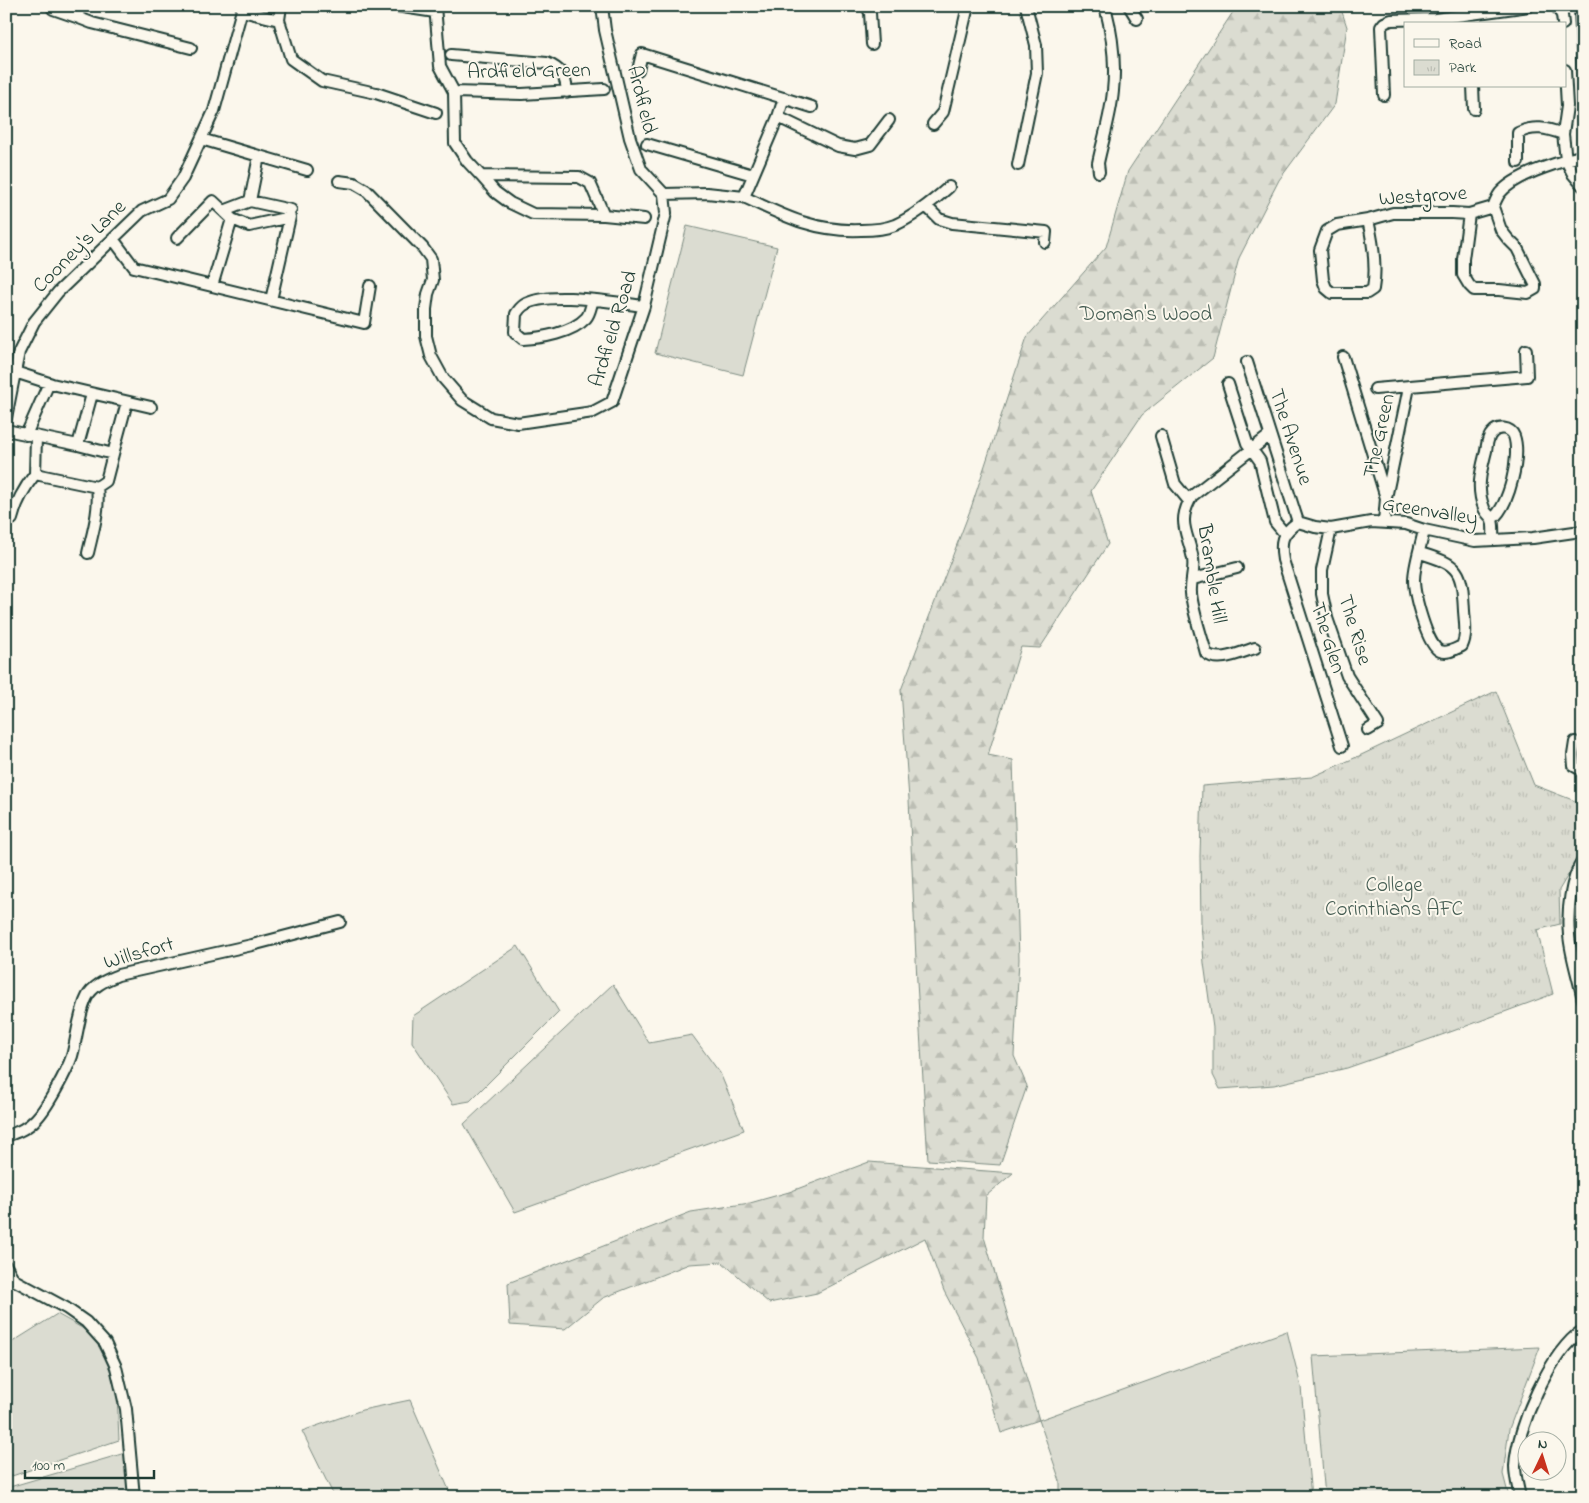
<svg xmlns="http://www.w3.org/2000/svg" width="1589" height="1503" viewBox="0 0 1589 1503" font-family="'Indie Flower',sans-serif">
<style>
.green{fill:#dbdcd1;stroke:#7d8c82}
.forest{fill:url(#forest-firs);stroke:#7d8c82}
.park{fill:url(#park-tufts);stroke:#7d8c82}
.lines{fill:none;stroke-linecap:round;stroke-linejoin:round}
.minor-casing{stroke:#1f3d34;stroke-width:14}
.minor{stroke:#fbf7ec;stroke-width:10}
.labels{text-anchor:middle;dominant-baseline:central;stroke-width:4;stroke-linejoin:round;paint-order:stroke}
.street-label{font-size:21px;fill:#1f3d34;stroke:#fbf7ec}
.park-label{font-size:21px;fill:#455d53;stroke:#fbf7ec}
</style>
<defs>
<pattern id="forest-firs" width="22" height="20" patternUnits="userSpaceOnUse" patternTransform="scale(1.25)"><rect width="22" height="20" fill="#dbdcd1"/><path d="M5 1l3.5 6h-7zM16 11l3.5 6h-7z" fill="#bcbeb4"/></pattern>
<pattern id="park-tufts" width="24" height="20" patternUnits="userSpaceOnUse" patternTransform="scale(1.25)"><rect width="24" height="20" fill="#dbdcd1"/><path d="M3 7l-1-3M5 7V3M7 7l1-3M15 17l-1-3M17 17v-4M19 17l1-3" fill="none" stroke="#bcbeb4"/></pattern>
</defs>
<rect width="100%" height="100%" fill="#fbf7ec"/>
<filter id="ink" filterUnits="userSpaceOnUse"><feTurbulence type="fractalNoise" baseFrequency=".02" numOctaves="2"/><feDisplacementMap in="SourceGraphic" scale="10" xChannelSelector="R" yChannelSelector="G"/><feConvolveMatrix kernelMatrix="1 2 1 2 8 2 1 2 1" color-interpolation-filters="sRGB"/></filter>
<g filter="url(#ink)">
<path class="green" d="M687,226L777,247L743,375L655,353Z
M518,946L559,1012L470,1101L453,1104L412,1042L413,1016Z
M613,984L649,1043L692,1035L720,1073L744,1130L515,1212L464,1124Z
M57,1314L91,1333L108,1363L117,1393L119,1440L6,1478V1346Z
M1287,1331L1301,1387L1311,1497H1060V1481L1039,1420Z
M1540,1347L1509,1429L1503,1474L1509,1497H1325L1313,1356Z
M410,1400L452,1497H322L333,1494L302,1431L362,1410Z
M125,1453L129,1497H6V1488Z"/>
<path class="forest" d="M1237,6H1340L1347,27L1335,104L1279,180L1239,258L1213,358L1142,415L1091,491L1108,544L1040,648L1021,647L988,755L1013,760L1019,959L1014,1056L1027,1086L1000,1165L928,1160L917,982L909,799L901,690L971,508L1027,337L1106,247L1128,171Z
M869,1162L1013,1173L986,1196L984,1237L1039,1420L1001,1433L979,1358L944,1291L925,1238L817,1293L769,1303L722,1262L689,1264L603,1298L565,1329L510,1325L508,1283L691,1212L750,1203L789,1192Z"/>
<path class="park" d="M1496,691L1534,785L1583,804V850L1559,890L1560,924L1537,930L1553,994L1453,1031L1347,1068L1274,1085L1220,1089L1213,1075V1028L1204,963L1201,923L1200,856L1202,786L1312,777L1359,756Z"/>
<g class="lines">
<defs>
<path id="minor" d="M77,6L79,18L92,23L191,48
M281,6L279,20L291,59L322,81L376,93L436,113
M396,6L435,12
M435,6L440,66L454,92L455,143L467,161L481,176L579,177L590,183L604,215L644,219
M602,6L605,30L630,138L641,169L664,194
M867,6L870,13L872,44
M1129,6L1137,19
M1556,6L1562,15L1563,24
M1580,6L1583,75
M53,9L79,18
M242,11L279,20
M451,55L547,63C561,69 566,76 567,92
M638,70L642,54L812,107
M1565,70L1567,106L1563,134L1566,160L1573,174L1583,186
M1473,86L1474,109
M454,92L522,94L604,89
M1384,95L1381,27L1384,23L1391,20L1435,19L1529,6
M778,117L838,146L855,149L870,145L889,120
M933,124L943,112L968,6
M201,139L307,170
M647,144L753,175
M1518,162V133C1534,125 1546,128 1563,134
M1018,165L1037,73L1036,45L1026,6
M1099,172L1098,163C1103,139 1111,115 1113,91C1116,63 1112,33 1105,6
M481,176L495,192L510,203L533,214L604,215
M339,181L354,183L366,190L423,248L431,259L433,280L428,294L426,309V336L431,356L443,378L462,400L491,418L518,423L593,412L612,402L644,306L666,213L664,194
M664,194L707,193L744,197L778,117L784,98
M744,197C784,216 815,232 861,230C872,230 885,229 895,225C915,216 932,202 949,187
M250,201L291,210
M927,207L939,219L952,223L1046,232L1045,242
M224,211L250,201L259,156
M1469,214L1463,259V275L1469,285L1474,290H1499L1528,293L1535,289V284L1517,248L1508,239L1501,230L1493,207
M1368,220L1393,213H1452L1469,214L1493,207C1495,202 1497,197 1500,193C1516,174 1560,162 1583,155
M1368,220C1373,242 1377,267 1373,289L1367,293H1332L1326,288L1323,280L1320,250L1327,231L1337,225Z
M177,238L213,201L232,219L249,226L290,217L271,300
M113,239L134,267L364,323L370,286
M212,286L232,219
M593,300C591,305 590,314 586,318C572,333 542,338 523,339L515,332L516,314C518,311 521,307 524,305C547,290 616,303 644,306
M1343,357L1386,498
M1247,362L1298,522
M15,372L52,384L151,407
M1228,384L1247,443L1260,461L1275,522L1285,534
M1375,389L1527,376L1526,350
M92,394L78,445L113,454L127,402
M6,418L19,352L34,322L58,292L142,211L168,199L183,178L214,111L243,6
M6,430L78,445
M26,435L49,383
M1161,436L1175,484L1189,501
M36,437L35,474L97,487L106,481L113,454
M12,519C16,502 25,487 35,474
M1492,519C1509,507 1521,456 1514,436C1510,427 1498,426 1492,433C1487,438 1487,445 1486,451C1481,471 1476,488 1484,508C1485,513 1491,516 1492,520C1494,526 1493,534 1493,539
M1384,522L1386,498L1409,387
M1331,529L1322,570V594L1327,618L1347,676L1378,724L1368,730
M88,553C93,531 100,510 97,487
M1420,553C1460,565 1462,570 1464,611C1465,624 1467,635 1462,646C1455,649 1448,654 1440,651C1427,646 1414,594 1414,580C1414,565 1421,546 1424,530
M1193,579L1237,568
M1255,648C1241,652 1218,664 1206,653C1202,637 1192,609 1191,593C1190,582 1195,571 1193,559C1188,532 1176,523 1192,496L1270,435
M1575,742L1573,755L1574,766L1583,771
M1342,746L1283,560C1280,541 1281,534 1298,522L1315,527L1331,529L1371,522L1406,524L1424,530L1475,541L1533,538L1574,532H1583
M1583,860C1570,880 1567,912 1569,935C1571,957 1579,979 1583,1000
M6,1136C18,1132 28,1128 36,1119C47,1108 67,1071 72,1056C77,1038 79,1012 87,997C93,985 107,980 118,975L252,945L340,922
M6,1266L14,1280L66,1308L86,1322L105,1343L116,1367L126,1409L134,1497
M1520,1497C1518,1487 1515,1477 1515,1466C1517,1427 1550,1352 1583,1330"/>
</defs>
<use href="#minor" class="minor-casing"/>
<use href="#minor" class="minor"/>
</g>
</g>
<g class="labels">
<g class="street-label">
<text transform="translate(529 72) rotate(-1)">Ardfield Green</text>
<text transform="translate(641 100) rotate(76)">Ardfield</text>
<text transform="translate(1423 197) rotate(-4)">Westgrove</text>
<text transform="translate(80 247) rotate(-45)">Cooney's Lane</text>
<text transform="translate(614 329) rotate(-73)">Ardfield Road</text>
<text transform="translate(1380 436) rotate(-78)">The Green</text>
<text transform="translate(1290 437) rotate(72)">The Avenue</text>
<text transform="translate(1430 512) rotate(9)">Greenvalley</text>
<text transform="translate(1211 574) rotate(81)">Bramble Hill</text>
<text transform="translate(1354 630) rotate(73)">The Rise</text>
<text transform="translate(1327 638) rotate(72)">The Glen</text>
<text transform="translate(139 954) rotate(-16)">Willsfort</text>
</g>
<g class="park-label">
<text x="1146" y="315">Doman's Wood</text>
<text x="1394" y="886">College<tspan x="1394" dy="24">Corinthians AFC</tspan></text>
</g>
</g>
<rect width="1589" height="1503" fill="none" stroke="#fbf7ec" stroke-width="25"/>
<rect x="12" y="12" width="1564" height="1478" fill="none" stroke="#1f3d34" stroke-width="2" filter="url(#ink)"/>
<rect x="1404" y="22" width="162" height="65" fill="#fbf7ec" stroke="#a3ada2"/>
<rect x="1414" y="39" width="25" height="8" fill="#fbf7ec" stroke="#a3ada2"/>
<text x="1449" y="48" font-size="15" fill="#1f3d34">Road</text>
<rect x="1414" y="60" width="25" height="15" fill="url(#park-tufts)" stroke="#a3ada2"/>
<text x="1449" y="72" font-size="15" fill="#1f3d34">Park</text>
<g transform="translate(1542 1456) rotate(4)"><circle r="24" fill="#fbf7ec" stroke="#a3ada2"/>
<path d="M0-4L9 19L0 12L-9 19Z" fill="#c8321e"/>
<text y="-8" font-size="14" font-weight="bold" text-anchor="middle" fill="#1f3d34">N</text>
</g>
<path d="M25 1470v8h129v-8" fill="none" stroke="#1f3d34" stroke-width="2.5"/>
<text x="32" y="1470" font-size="15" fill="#1f3d34" stroke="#fbf7ec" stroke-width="4" paint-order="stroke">100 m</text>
</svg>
